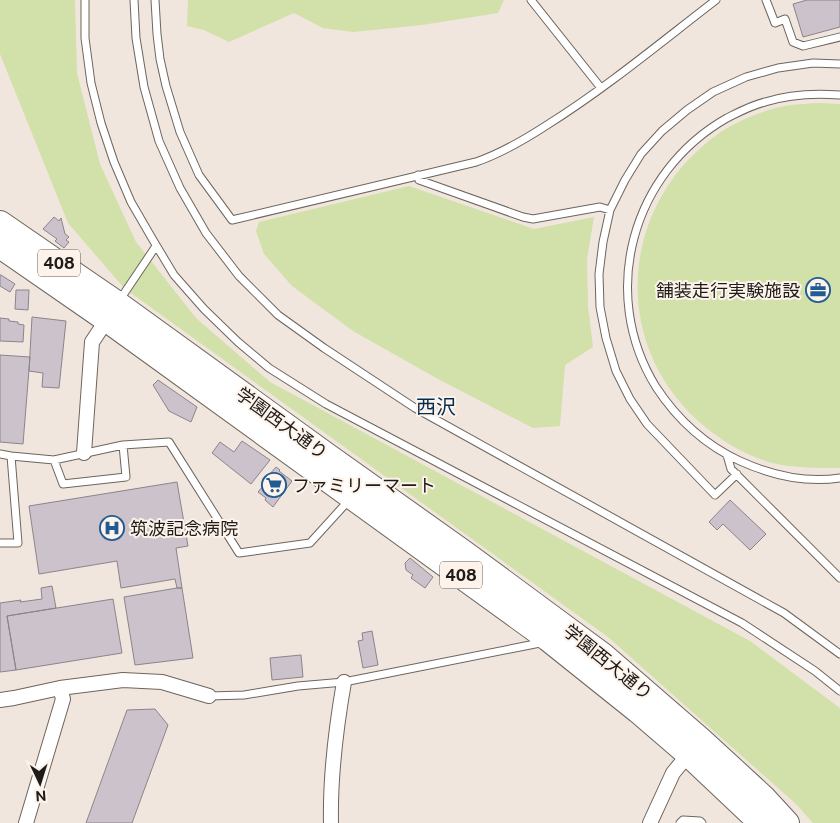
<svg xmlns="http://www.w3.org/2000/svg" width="840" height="823" viewBox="0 0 840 823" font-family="'Public Sans','Noto Sans JP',sans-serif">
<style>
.green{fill:#d1e1a9}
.building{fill:#cbc2cb;stroke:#8c848c}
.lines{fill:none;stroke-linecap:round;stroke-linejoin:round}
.service-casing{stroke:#6d655d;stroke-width:9}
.minor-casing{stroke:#6d655d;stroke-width:16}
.trunk-casing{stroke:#6d655d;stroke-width:26}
.service{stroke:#fff;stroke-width:7}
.minor{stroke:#fff;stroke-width:14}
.trunk{stroke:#fff;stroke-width:24}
.labels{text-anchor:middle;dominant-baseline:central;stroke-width:4;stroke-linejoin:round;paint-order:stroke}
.shield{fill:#fdf3eb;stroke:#615c57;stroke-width:1}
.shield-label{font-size:16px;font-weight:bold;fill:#1e1b18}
.poi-label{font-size:18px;fill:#1e1b18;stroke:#fdf3eb;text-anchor:start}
.street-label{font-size:18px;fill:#1e1b18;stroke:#fdf3eb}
.quarter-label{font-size:20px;fill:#022d52;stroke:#fdf3eb}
</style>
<rect width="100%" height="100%" fill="#f0e6dd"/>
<path class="green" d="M0,0H75L77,73L100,164L136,242L196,318L270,382L750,641L840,708V823H813L796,804L608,637L124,288L68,223L0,54Z
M188,0H504L498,13L422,25L353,32L323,28L294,13L229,42L204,30L187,26Z
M818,103L840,104V468C817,468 795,468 772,463C744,455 718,439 697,420C609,339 621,203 718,134C735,122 764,110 784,106C795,104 807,104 818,103Z
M409,186L534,229L594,217L587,259L588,306L593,347L565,365L560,426L533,428L438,379L353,331L292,286L264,254L256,231L259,222Z"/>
<path class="building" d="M807,0H840V27L803,37L793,4Z
M54,217L59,221L61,218L65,234L69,237L66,240L69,242L64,248L55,241L57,239L43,229Z
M0,275H1L15,284L10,292L0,286Z
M16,290H29L28,310L15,309Z
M32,317L66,321L59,388L42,387L43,373L29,371Z
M0,318L9,319V321L18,322V324L24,325L23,342L0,341Z
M0,355L30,357L23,444L0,442Z
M158,380L197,407L191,422L169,411L153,385Z
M242,441L270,460L251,484L212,453L220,442L234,452Z
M276,467L280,470L279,471L292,481L273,507L265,500L266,498L258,492L264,485L262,483Z
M177,482L188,546L176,548L182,588H177L175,579L121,588L117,561L39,574L29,506Z
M730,500L766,534L750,550L723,524L717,530L709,522Z
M410,558L433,577L425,588L411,578L413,575L406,570L405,563Z
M52,586L56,608L7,616L16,670L0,672V603L21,600L20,602L42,599L41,588Z
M177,588H182L193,658L135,665L124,597Z
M113,599L122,653L16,670L7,616Z
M372,631L378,665L363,668L358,641L363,640L362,633Z
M301,655L303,677L272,680L270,658Z
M155,709L168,725L132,823H86L127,710Z"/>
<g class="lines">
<defs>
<path id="service" d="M85,0V38L91,83L101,123L114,162L131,202L153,240L174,275L204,309L238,342L269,368L326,404L742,623L815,671L840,691
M134,0L136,38L144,87L159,141L180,188L206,233L239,276L278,315L324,348L415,408L784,613L840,654
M155,0L157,34L160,59L166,86L180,132L199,175L232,220L476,162C502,153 524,140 547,125C606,88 660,43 716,0
M531,0L601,88
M766,0L775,23L785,19L793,42L803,46L840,37
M840,95C815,93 790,94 765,102C752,105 739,112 727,118C632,172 598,293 656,387C677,419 705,445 740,461C771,475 807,483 840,478
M418,175L419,180L523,217L533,219L600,207L610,210
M119,301L156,246
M0,454L11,456L18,543H0
M727,455L731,469L840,578
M11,456L54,460L123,445L169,442L239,553L310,543L350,499
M54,460L63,484L126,477L123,445
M737,474L715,495L647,424L630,399L616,371L606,338L600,307L599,274L603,242L610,210L625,180L641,154L662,131L687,110L713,92L746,77L778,68L813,63L840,64
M209,696L244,695L298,686L344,682L540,643L543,641
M680,823L683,820L700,821L702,823"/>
<path id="minor" d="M84,453L92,342L110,315
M0,700L14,698L60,688L123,680L162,682L209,696
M26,823L63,699L60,688
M331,823C330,776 336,728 344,682
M650,823L673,773L692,750"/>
<path id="trunk" d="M0,223L118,304L328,456L466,554L604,656L701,740L764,798L787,823
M0,246L107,320L548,639L638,711L688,754L761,823"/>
</defs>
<use href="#service" class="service-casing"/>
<use href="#minor" class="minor-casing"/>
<use href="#trunk" class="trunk-casing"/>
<use href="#service" class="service"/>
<use href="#minor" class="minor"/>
<use href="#trunk" class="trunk"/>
</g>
<defs>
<symbol id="office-ring" viewBox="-11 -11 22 22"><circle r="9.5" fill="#fdf3eb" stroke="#205c93" stroke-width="1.5"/><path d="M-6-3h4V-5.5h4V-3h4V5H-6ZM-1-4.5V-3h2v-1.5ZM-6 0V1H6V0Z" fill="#205c93"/></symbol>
<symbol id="supermarket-ring" viewBox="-11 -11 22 22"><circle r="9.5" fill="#fdf3eb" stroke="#205c93" stroke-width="1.5"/><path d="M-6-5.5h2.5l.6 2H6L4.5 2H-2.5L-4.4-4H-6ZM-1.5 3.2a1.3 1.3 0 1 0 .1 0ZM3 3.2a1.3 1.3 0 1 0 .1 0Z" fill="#205c93"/></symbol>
<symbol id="hospital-ring" viewBox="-11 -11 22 22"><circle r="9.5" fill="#fdf3eb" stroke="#205c93" stroke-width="1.5"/><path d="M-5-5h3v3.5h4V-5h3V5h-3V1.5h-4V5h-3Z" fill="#205c93"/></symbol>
</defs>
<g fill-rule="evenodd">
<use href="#office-ring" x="804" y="276" width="28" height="28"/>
<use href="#supermarket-ring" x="260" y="471" width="28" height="28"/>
<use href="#hospital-ring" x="98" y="514" width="28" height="28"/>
</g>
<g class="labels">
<g class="shield">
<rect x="38" y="249.5" width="42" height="27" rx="4"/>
<rect x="440" y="561.5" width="42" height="27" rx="4"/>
</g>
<g class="shield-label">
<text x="59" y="263">408</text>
<text x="461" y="575">408</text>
</g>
<g class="poi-label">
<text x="800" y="290" text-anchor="end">舗装走行実験施設</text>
<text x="292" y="485">ファミリーマート</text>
<text x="130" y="528">筑波記念病院</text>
</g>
<g class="street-label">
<text transform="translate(282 423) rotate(36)">学園西大通り</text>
<text transform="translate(608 662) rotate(39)">学園西大通り</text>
</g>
<g class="quarter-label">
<text x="436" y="407">西沢</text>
</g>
</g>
<g transform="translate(40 783) rotate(176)" stroke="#fdf3eb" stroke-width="4" paint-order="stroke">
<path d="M0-4L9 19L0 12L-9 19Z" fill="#1e1b18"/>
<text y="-8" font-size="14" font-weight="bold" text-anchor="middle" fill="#1e1b18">N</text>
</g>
</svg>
